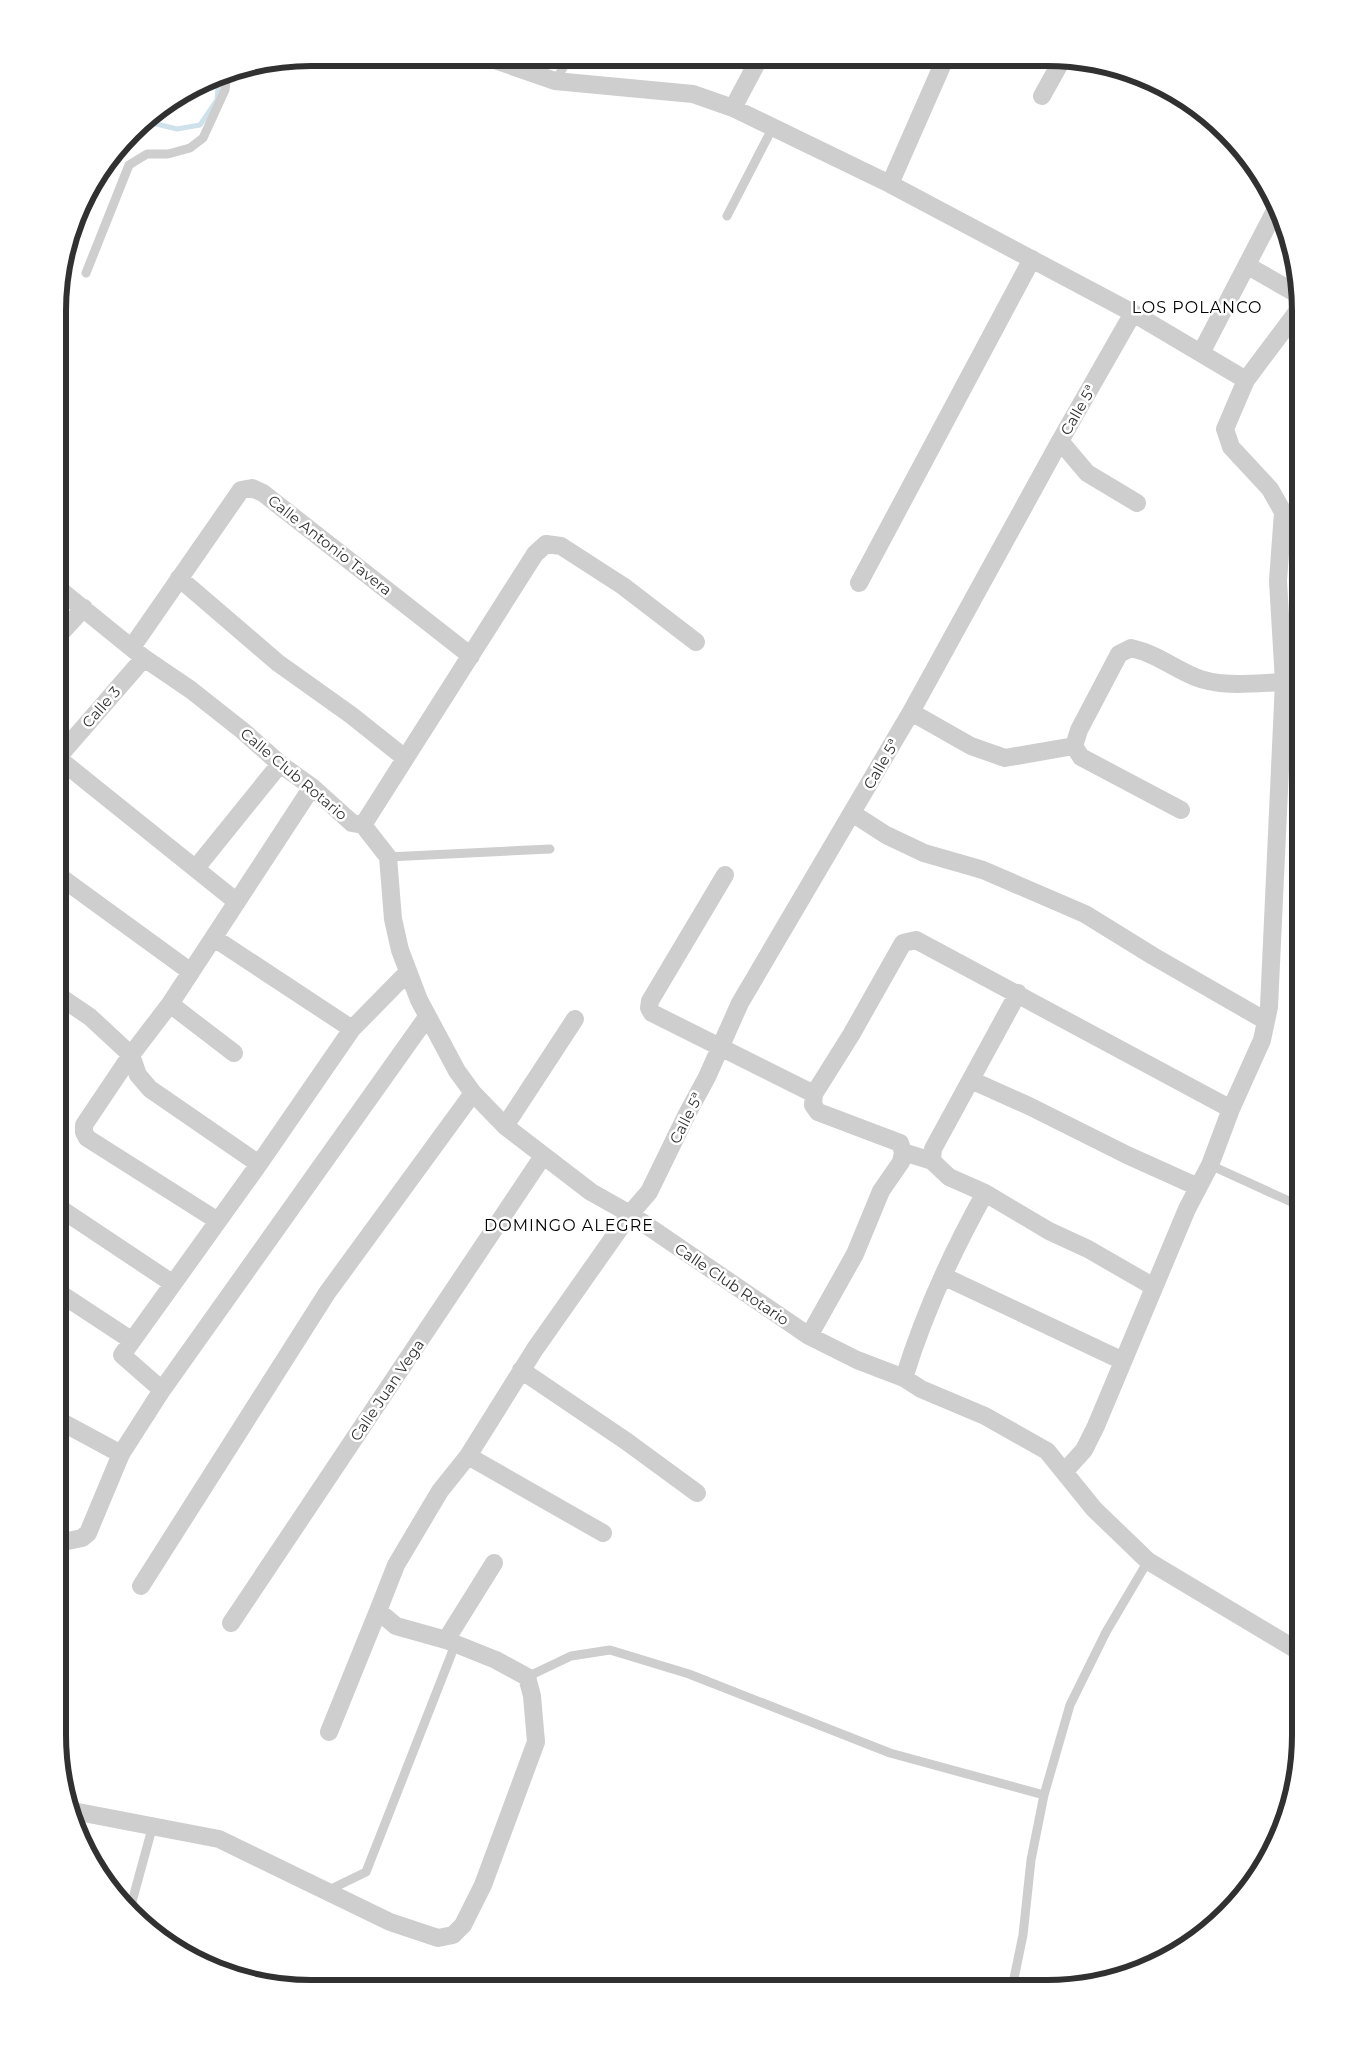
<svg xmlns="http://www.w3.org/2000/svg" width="1358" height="2046" viewBox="0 0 1358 2046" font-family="Montserrat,sans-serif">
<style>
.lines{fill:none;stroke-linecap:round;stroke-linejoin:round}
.stream{stroke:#cfe1eb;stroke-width:5}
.service{stroke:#cecece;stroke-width:9}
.minor{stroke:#cecece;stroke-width:18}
.labels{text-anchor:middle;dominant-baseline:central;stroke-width:5;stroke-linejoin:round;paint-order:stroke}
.street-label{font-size:15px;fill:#313131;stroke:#fff}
.neighbourhood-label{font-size:16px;letter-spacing:1px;fill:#000;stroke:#fff}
.rim{fill:none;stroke:#313131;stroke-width:6}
</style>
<rect width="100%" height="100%" fill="#fff"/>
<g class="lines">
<path class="stream" d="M144,121L177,129L200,125L217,100L219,77"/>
<path class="service" d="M555,81L569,58
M727,216L773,127
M86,273L129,165L147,154H168L190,148L203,138L225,90L227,72
M388,857L550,849
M1210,1165L1300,1206
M527,1677L571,1656L610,1650L689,1674L890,1753L1044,1795
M327,1891L366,1872L455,1645
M130,1909L153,1825
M1012,1988L1023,1935L1031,1860L1044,1795L1070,1705L1106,1632L1148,1561"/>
<path class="minor" d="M489,58L555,81L693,94L733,108L890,184L1133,313L1246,380
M1042,96L1062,60
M733,108L759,59
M890,184L945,59
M1248,266L1297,294
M1201,353L1277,207
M1060,441L1087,473L1137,503
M179,578L278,663L351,715L405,758
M859,583L1032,259
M59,589L144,658L191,690L243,731L280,764L312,787L352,823L363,825L388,857L393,919L400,950L419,1000L457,1071L473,1093L505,1126L591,1192L630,1214L809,1336L857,1360L904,1378L921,1389L985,1416L1047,1451L1094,1509L1148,1561L1300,1652
M59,635L84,608
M132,647L241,490L252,488L263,493L471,656
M911,712L971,746L1005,758L1074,746
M1074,746L1079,730L1119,654L1131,648C1157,654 1171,667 1195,677C1222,688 1255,683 1284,682
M1074,746L1081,757L1181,810
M59,756L144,658
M59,759L237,902
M852,813L886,835L924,853L983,870L1085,914L1153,956L1266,1021
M363,825L535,554L546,544L561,546L623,586L696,642
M196,868L280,764
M725,875L650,1001L649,1008L652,1013L814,1094
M59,876L191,972
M214,938L352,1029
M407,973L352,1029L259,1164L122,1355L162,1390L427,1017
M1018,993L933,1149L932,1161L949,1177L985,1193L1049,1231L1088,1249L1154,1287
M59,996L90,1017L131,1055L138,1075L150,1089L259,1164
M170,1004L234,1053
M971,1080L1029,1106L1127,1155L1198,1187
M505,1126L575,1019
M903,1152L932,1161
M58,1207L172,1283
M218,1221L87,1138L84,1132V1125L131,1055L170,1004L312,787
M943,1276L1123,1361
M58,1292L131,1340
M809,1336L855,1254L881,1191L901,1162L903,1152L900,1143L818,1112L813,1105L814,1094L851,1035L903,943L916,940L1231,1109
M521,1370L626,1441L697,1493
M904,1378C924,1313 952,1252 985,1193
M58,1420L121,1454
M468,1456L603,1533
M1065,1471L1084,1450L1096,1426L1187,1209L1210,1165L1231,1109L1262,1040L1269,1007L1284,682L1278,581L1283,512L1270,489L1231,447L1225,429L1246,380L1300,308
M58,1543L82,1538L88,1533L121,1454L162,1390
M494,1563L446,1640L396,1626L378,1611L396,1565L440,1491L468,1456L535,1349L630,1214L649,1192L687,1114L707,1077L740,1003L911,712L1060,441L1133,313
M141,1586L327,1293L473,1093
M231,1623L543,1156
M329,1732L378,1611
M73,1811L219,1839L390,1922L438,1938L453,1935L463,1925L483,1885L536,1742L532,1696L527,1677L496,1660L446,1640"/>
</g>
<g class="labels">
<g class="street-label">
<text transform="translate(1078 410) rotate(-60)">Calle 5ª</text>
<text transform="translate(330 545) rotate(38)">Calle Antonio Tavera</text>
<text transform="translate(101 707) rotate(-49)">Calle 3</text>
<text transform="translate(881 764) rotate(-60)">Calle 5ª</text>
<text transform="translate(294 774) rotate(40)">Calle Club Rotario</text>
<text transform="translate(686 1118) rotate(-63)">Calle 5ª</text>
<text transform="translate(732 1284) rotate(34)">Calle Club Rotario</text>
<text transform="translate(387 1390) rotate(-56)">Calle Juan Vega</text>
</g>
<g class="neighbourhood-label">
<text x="1197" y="307">LOS POLANCO</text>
<text x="569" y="1225">DOMINGO ALEGRE</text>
</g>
</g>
<path d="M0 0H1358V2046H0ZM311 66H1047A245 245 0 0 1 1292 311V1735A245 245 0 0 1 1047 1980H311A245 245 0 0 1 66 1735V311A245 245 0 0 1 311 66Z" fill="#fff" fill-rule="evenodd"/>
<path class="rim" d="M311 66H1047A245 245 0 0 1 1292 311V1735A245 245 0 0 1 1047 1980H311A245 245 0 0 1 66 1735V311A245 245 0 0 1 311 66Z"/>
</svg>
